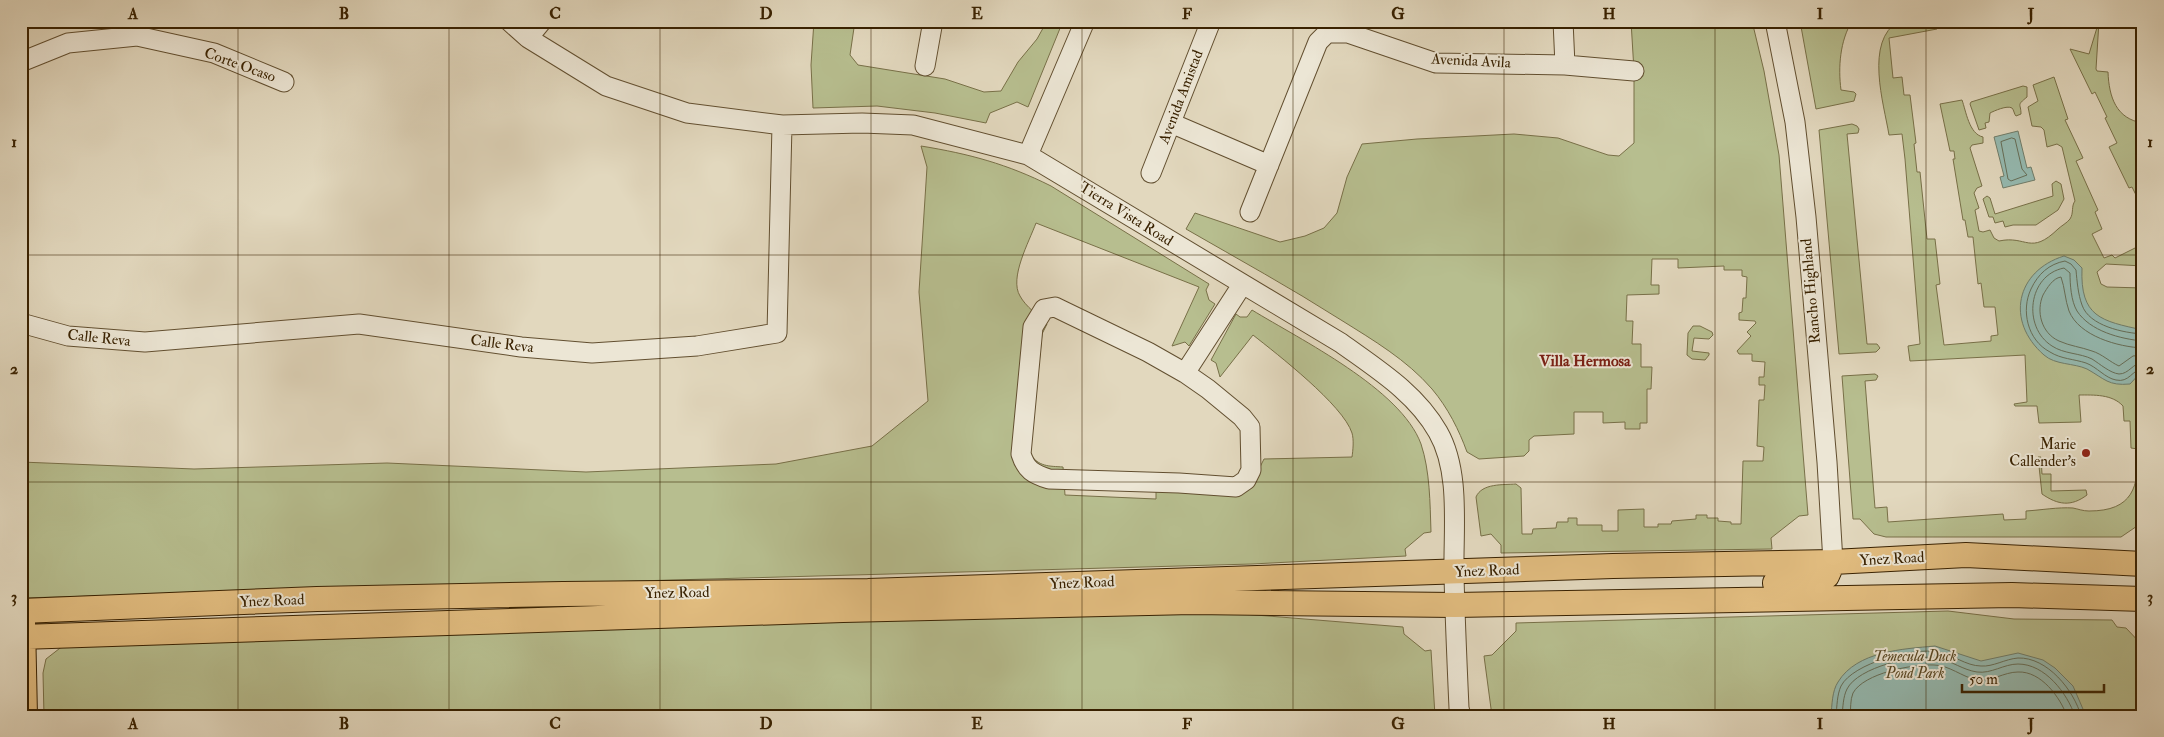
<svg xmlns="http://www.w3.org/2000/svg" width="2164" height="737" viewBox="0 0 2164 737" font-family="'IM FELL Double Pica',serif">
<style>
.green{fill:#b7be8f;stroke:#787048}
.water{fill:#95bab1;stroke:#707d6a}
.lines{fill:none;stroke-linecap:round;stroke-linejoin:round}
.shore{stroke:#666e58;stroke-width:1}
.minor-casing{stroke:#624f30;stroke-width:21}
.major-casing{stroke:#382100;stroke-width:26}
.minor{stroke:#ece6d5;stroke-width:19}
.major{stroke:#e1bc7f;stroke-width:24}
.grid{fill:none;stroke:#382100;stroke-width:1;stroke-opacity:0.55}
.poi-dot{fill:#8f2418;stroke:#ece6d5;stroke-width:2}
.labels{text-anchor:middle;dominant-baseline:central;stroke-width:4;stroke-linejoin:round;paint-order:stroke}
.street-label{font-size:15px;fill:#382100;stroke:#ece6d5}
.poi-label{font-size:15px;fill:#382100;stroke:#ece6d5;text-anchor:end}
.park-label{font-size:15px;font-style:italic;fill:#584824;stroke:#ece6d5}
.neighbourhood-label{font-size:16px;font-weight:bold;fill:#7a1f14;stroke:#ece6d5}
.neatline{fill:none;stroke:#382100;stroke-width:2}
.grid-label{font-size:16px;text-anchor:middle;font-weight:bold;fill:#382100}
</style>
<rect width="100%" height="100%" fill="#e2d8be"/>
<filter id="stains"><feTurbulence type="fractalNoise" baseFrequency=".004" numOctaves="4"/><feColorMatrix values="0 0 0 0 .2 0 0 0 0 .09 0 0 0 0 .02 0 0 0 .5 -.17"/></filter>
<radialGradient id="worn" r=".72"><stop offset=".6" stop-color="#630" stop-opacity="0"/><stop offset="1" stop-color="#630" stop-opacity=".3"/></radialGradient>
<path class="green" d="M814,21H855L850,55L858,65L945,79L984,92L1001,91L1018,62L1037,39L1047,21H1063L1028,107L1017,102L990,113L986,123L935,113L877,106L813,108L811,65Z
M1631,21H1752L1764,71L1779,155L1808,515L1799,516L1771,538L1772,549L1501,553V545L1491,534L1481,536L1476,497C1482,483 1503,485 1516,484L1521,488L1522,534H1532L1533,529L1556,528L1557,522H1568V518H1577V525H1602V531H1618V510L1644,509V527H1658V524H1671L1672,521L1696,519V515H1707V518H1718V521L1731,522V524H1741L1743,461H1763L1764,447L1757,446L1759,400H1764L1765,385H1759V377H1764L1765,362L1752,361V354H1739L1737,351L1751,336L1747,332L1756,323L1755,321L1739,320V313L1742,312L1743,298H1746L1747,277L1742,276V270H1724V266L1678,268V259H1652L1651,285H1659V294L1627,295L1626,321H1633L1632,344H1641V367H1652L1651,389H1647V423H1640V429H1625V422L1603,423V412H1574V434L1534,436L1529,440V451L1524,456L1479,459L1467,452C1459,430 1448,408 1432,389C1407,360 1373,340 1341,320C1291,288 1238,259 1186,229L1195,213L1280,242L1305,236L1324,228L1337,213L1347,177L1362,144L1417,139L1514,134L1558,138L1608,155L1619,156L1634,143V71Z
M1800,21H1852C1840,41 1838,67 1841,90L1854,92L1856,94L1854,101L1816,109Z
M1899,21H1935L1937,29L1889,38L1893,78L1902,77L1904,95H1910L1916,143L1914,144L1917,172H1920L1927,239H1935L1940,284L1936,285L1944,345L1991,341V336L1998,335L1995,307H1984L1981,283L1978,284L1973,237H1968L1965,220H1963L1953,159H1955L1954,151H1950L1940,104L1962,100C1966,111 1969,134 1983,137V143L1972,145L1970,148L1982,186L1977,188L1974,193L1979,208L1975,210L1979,231L1983,232L1990,230L1994,238L1999,241C2027,235 2030,256 2058,229C2061,226 2067,223 2070,219C2074,213 2071,206 2075,201L2062,147L2057,144L2047,147L2044,130L2041,127L2032,126L2028,107L2038,101L2033,85L2054,77L2068,119L2065,120L2083,158L2076,161L2098,210L2095,212L2102,229L2092,234L2104,258L2112,255L2115,258L2143,244V266L2106,264L2097,272L2101,284L2107,287L2143,288V522L2121,537H1886L1874,534L1860,519H1853L1842,376L1875,374L1878,376L1876,380L1865,381L1875,508L1887,507L1888,522L2003,514L2004,520L2026,519V511C2042,510 2058,507 2073,508C2078,509 2083,511 2089,511C2133,511 2139,487 2138,449L2131,448L2130,421H2124L2123,406C2112,394 2094,395 2079,395L2081,422L2039,423L2037,406H2015L2014,404L2027,402L2025,355L1910,361L1908,346L1920,344L1905,159L1902,134L1889,135C1884,104 1864,41 1899,21Z
M2099,21L2096,69L2097,71L2108,72C2109,97 2116,119 2143,123V209L2132,187L2129,188L2109,147L2117,143L2105,118L2107,117L2095,92L2092,94L2070,49L2089,54Z
M2023,86L2027,87V97C2016,106 2021,103 2021,114L2016,116C2014,114 2014,110 2012,108C2007,105 1994,111 1990,113L1989,122L1985,123L1986,128L1979,130L1970,104L1971,102Z
M1852,124L1857,126L1859,129L1858,133L1847,134L1867,344H1877L1880,348L1876,352L1839,354L1819,130Z
M921,146C970,154 1007,164 1051,186L1209,284L1206,290L1209,300L1215,304L1189,346L1185,342L1172,346L1199,287L1036,223C1029,242 1009,278 1020,296C1026,307 1038,315 1047,324L1042,334L1030,454C1039,467 1049,466 1063,467L1065,495L1156,499V489L1223,495L1259,469L1264,459L1352,457C1353,450 1354,440 1352,433C1343,405 1277,354 1253,335L1220,377L1216,363L1211,360L1236,314L1240,317H1247L1252,310C1301,340 1401,389 1421,444C1430,471 1430,503 1431,532L1424,533L1405,549L1406,556L1252,564L21,598V462L194,469L387,463L586,472L776,464L872,446L928,401L919,292L927,167Z
M2056,181L2061,184L2064,199L2058,210L2036,225H2013L2005,227L2003,221L1995,223L1993,217H1989L1983,199L1987,196L1990,198L1995,214L2053,196L2052,184Z
M1693,326H1700L1712,332L1713,335L1709,339L1694,338L1692,351L1709,353V355L1705,360L1692,359L1687,355L1688,333Z
M2038,457H2041L2042,474H2051V491L2086,490L2087,495C2071,507 2058,505 2042,494Z
M1194,610L1403,627L1404,634L1425,651L1431,650L1435,716H44L43,673L46,659L64,645Z
M1948,611L2014,619L2112,620L2117,627L2126,628L2143,646V716H1492L1484,656L1492,655L1516,631V623Z"/>
<path class="water" d="M2018,131L2027,168L2031,167L2035,180L2003,188L2000,177L2004,176L1994,137Z
M2064,256L2074,260L2082,268C2080,317 2101,321 2143,330V370L2130,384C2108,386 2105,379 2087,369C2074,363 2055,365 2044,355C2005,321 2016,271 2064,256Z
M1935,646L1981,661L2018,653L2043,660L2055,668L2073,686L2086,716H1831C1832,705 1832,691 1838,682C1857,651 1903,649 1935,646Z"/>
<g class="lines">
<path class="shore" d="M2012,138L2015,139L2022,169L2027,175L2011,181L2008,179L2001,142Z
M2143,334C2124,333 2089,326 2082,305C2078,294 2077,281 2076,270L2071,264L2065,261C2049,264 2038,274 2031,289C2021,310 2027,340 2050,352C2061,359 2074,359 2086,363C2097,367 2105,378 2116,380C2129,383 2132,370 2143,368
M2143,341C2120,339 2090,331 2077,311C2071,301 2070,284 2070,273L2064,268C2028,275 2022,327 2052,346C2064,354 2080,353 2092,359C2100,364 2110,373 2119,374C2129,374 2133,363 2143,362
M2143,348C2118,347 2079,336 2069,311C2065,300 2065,288 2061,277C2053,278 2047,288 2043,295C2036,311 2041,333 2059,341C2070,346 2081,347 2092,351C2102,354 2110,362 2119,366L2133,356L2143,355
M1836,716C1837,706 1837,695 1841,686C1853,663 1914,647 1938,652C1952,654 1966,666 1981,666C1993,667 2005,659 2018,658C2047,657 2074,690 2081,716
M1842,716C1843,707 1843,697 1847,689C1858,667 1915,654 1937,658C1952,661 1963,670 1977,672C1991,674 2004,664 2018,664C2045,664 2067,693 2075,716
M1850,716C1851,709 1850,700 1853,693C1864,673 1913,664 1934,665C1949,665 1962,677 1977,680C1991,682 2004,672 2018,672C2041,671 2060,697 2067,716"/>
<defs>
<path id="minor" d="M509,21L528,38L606,86L687,113L782,125L862,123L913,125L1028,155L1341,343C1377,369 1416,393 1438,432C1461,472 1453,530 1454,575C1455,619 1457,663 1459,708L1461,716
M1563,21L1565,65
M1775,21L1795,122L1806,217L1827,462L1833,562
M528,38L542,21
M21,62L68,43L137,36L214,53L284,82
M925,66L933,21
M1171,123L1269,165
M1028,155L1085,21
M1151,173L1211,21
M1250,212L1318,42L1327,33H1348L1436,63L1565,65L1634,71
M1055,307L1148,352L1185,373L1208,389L1242,417L1250,427L1251,470L1246,480L1236,487L1179,483L1049,479C1033,474 1026,470 1021,454L1033,327L1044,309Z
M21,323L68,336L145,342L359,324L521,347L592,353L697,346L777,333L782,125
M1185,373L1242,285"/>
<path id="major" d="M1775,583L1805,582L1827,576L1833,562
M21,611L317,599L563,594L868,591L1613,566L1833,562L1966,555L2143,564
M23,623L25,716
M21,637L843,610L1192,602L1455,605L2012,595L2143,599"/>
</defs>
<use href="#minor" class="minor-casing"/>
<use href="#major" class="major-casing"/>
<use href="#minor" class="minor"/>
<use href="#major" class="major"/>
</g>
<path class="grid" d="M238,21V716M449,21V716M660,21V716M871,21V716M1082,21V716M1293,21V716M1504,21V716M1715,21V716M1926,21V716M21,255H2143M21,482H2143"/>
<circle class="poi-dot" cx="2086" cy="453" r="5"/>
<g class="labels">
<g class="street-label">
<text transform="translate(1471 61) rotate(3)">Avenida Avila</text>
<text transform="translate(240 65) rotate(20)">Corte Ocaso</text>
<text transform="translate(1181 97) rotate(-69)">Avenida Amistad</text>
<text transform="translate(1126 214) rotate(32)">Tierra Vista Road</text>
<text transform="translate(1811 291) rotate(-95)">Rancho Highland</text>
<text transform="translate(99 338) rotate(6)">Calle Reva</text>
<text transform="translate(502 344) rotate(7)">Calle Reva</text>
<text transform="translate(1892 559) rotate(-3)">Ynez Road</text>
<text transform="translate(1487 571) rotate(-2)">Ynez Road</text>
<text transform="translate(1082 583) rotate(-2)">Ynez Road</text>
<text transform="translate(677 593) rotate(-1)">Ynez Road</text>
<text transform="translate(272 601) rotate(-2)">Ynez Road</text>
</g>
<g class="poi-label">
<text x="2076" y="444">Marie<tspan x="2076" dy="17">Callender's</tspan></text>
</g>
<g class="park-label">
<text x="1915" y="656">Temecula Duck<tspan x="1915" dy="17">Pond Park</tspan></text>
</g>
<g class="neighbourhood-label">
<text x="1585" y="361">Villa Hermosa</text>
</g>
</g>
<rect width="2164" height="737" fill="none" stroke="#e2d8be" stroke-width="55"/>
<path d="M1962 684v8h142v-8" fill="none" stroke="#382100" stroke-width="2.5"/>
<text x="1969" y="684" font-size="15" fill="#382100" stroke="#ece6d5" stroke-width="4" paint-order="stroke">50 m</text>
<rect x="28" y="28" width="2108" height="682" class="neatline"/>
<g class="grid-label">
<text x="133" y="19">A</text>
<text x="344" y="19">B</text>
<text x="555" y="19">C</text>
<text x="766" y="19">D</text>
<text x="977" y="19">E</text>
<text x="1187" y="19">F</text>
<text x="1398" y="19">G</text>
<text x="1609" y="19">H</text>
<text x="1820" y="19">I</text>
<text x="2031" y="19">J</text>
<text x="14" y="147">1</text>
<text x="2150" y="147">1</text>
<text x="14" y="374">2</text>
<text x="2150" y="374">2</text>
<text x="14" y="602">3</text>
<text x="2150" y="602">3</text>
<text x="133" y="729">A</text>
<text x="344" y="729">B</text>
<text x="555" y="729">C</text>
<text x="766" y="729">D</text>
<text x="977" y="729">E</text>
<text x="1187" y="729">F</text>
<text x="1398" y="729">G</text>
<text x="1609" y="729">H</text>
<text x="1820" y="729">I</text>
<text x="2031" y="729">J</text>
</g>
<rect width="100%" height="100%" filter="url(#stains)"/>
<rect width="100%" height="100%" fill="url(#worn)"/>
</svg>
